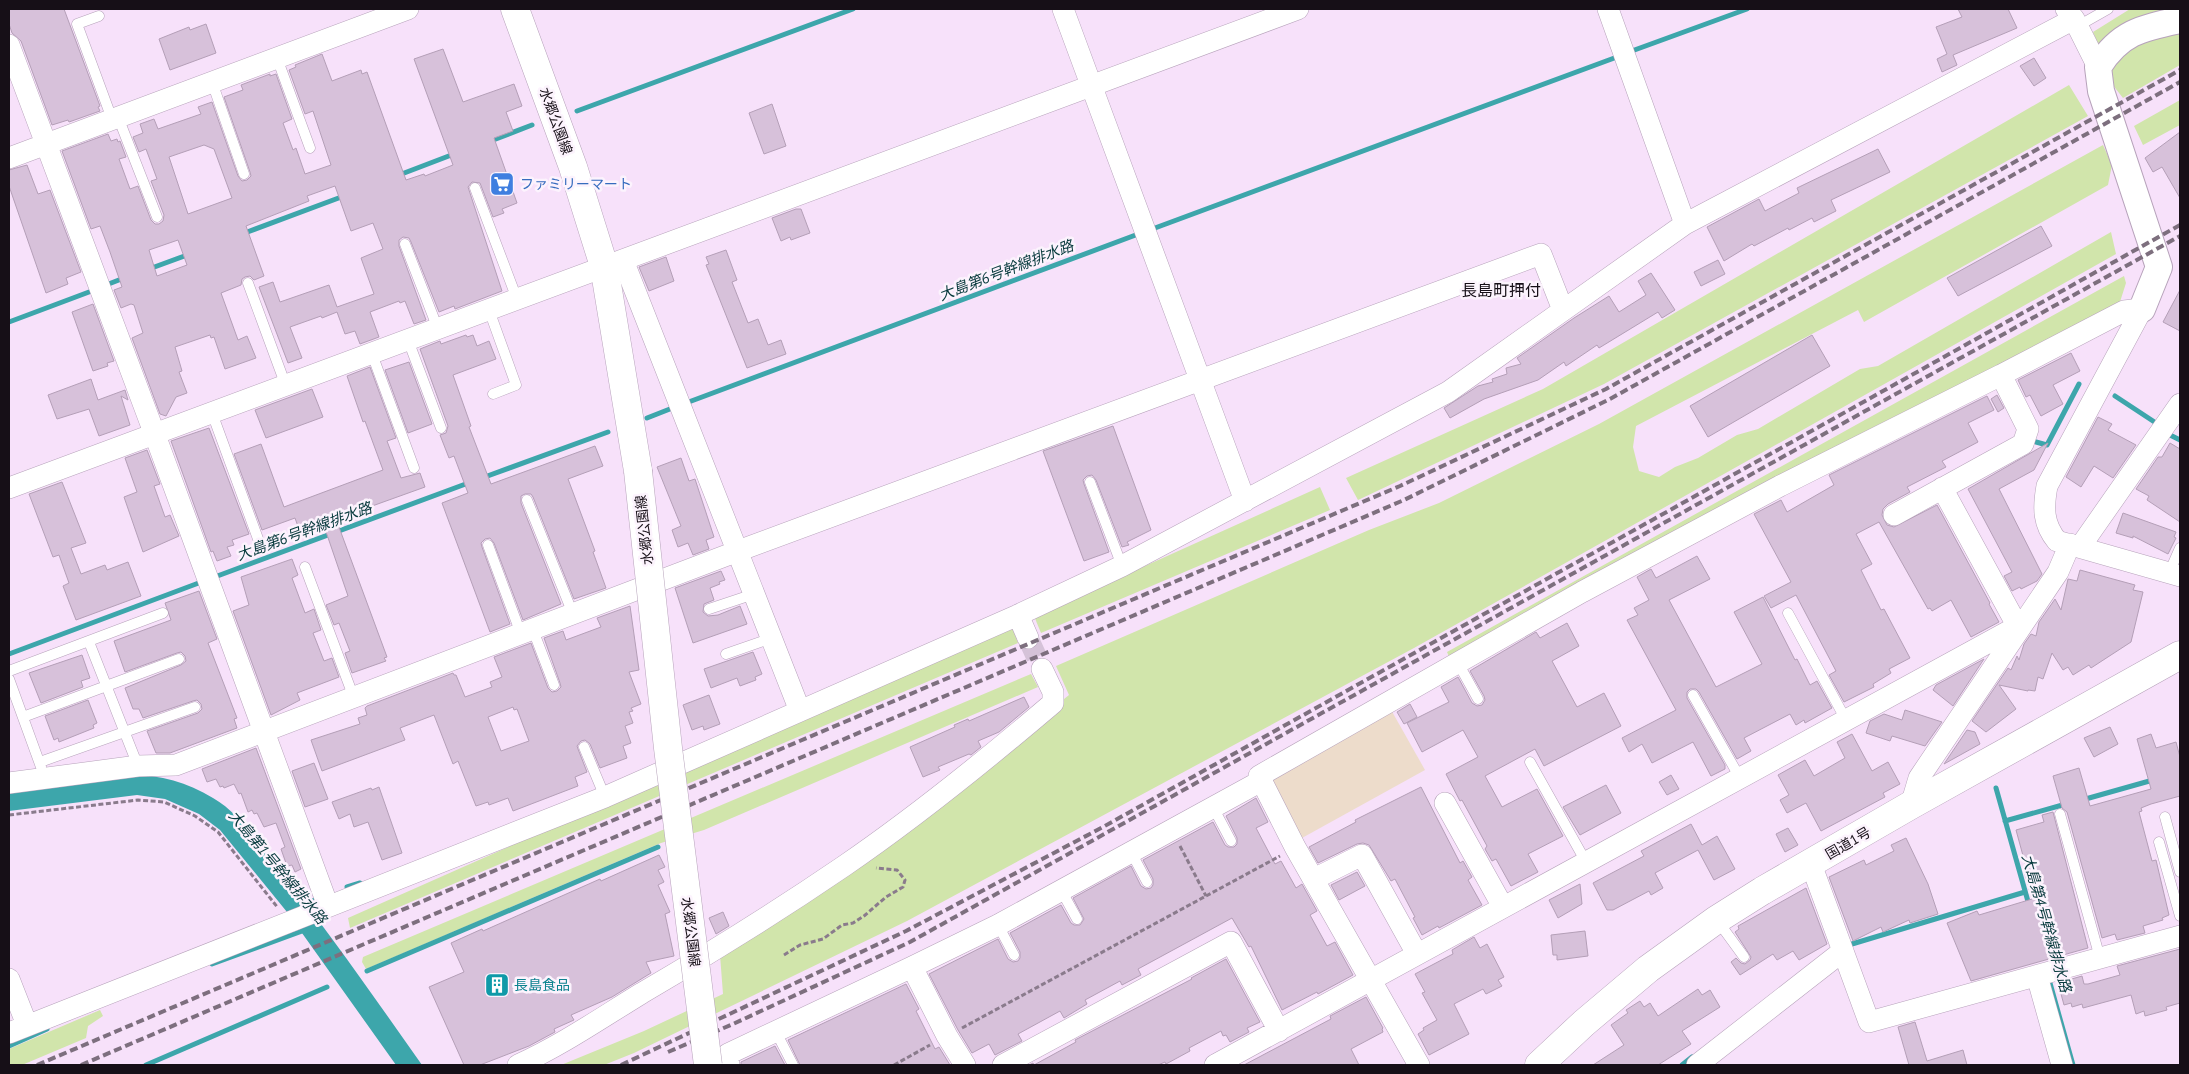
<svg xmlns="http://www.w3.org/2000/svg" width="2189" height="1074" viewBox="0 0 2189 1074" font-family="'PT Sans','Noto Sans JP',sans-serif">
<style>
.industrial{fill:#eddccb}
.green{fill:#d1e5ab}
.water{fill:#3da6ab}
.lines{fill:none;stroke-linecap:round;stroke-linejoin:round}
.stream{stroke:#3da6ab;stroke-width:5}
.building{fill:#d7c1da;stroke:#b49fb7;fill-rule:evenodd}
.minor-tunnel{stroke:#d5c2d8;stroke-width:21;stroke-dasharray:21 11;stroke-linecap:butt}
.service-casing{stroke:#b7a3bb;stroke-width:11}
.minor-casing{stroke:#b7a3bb;stroke-width:22}
.tertiary-casing{stroke:#b7a3bb;stroke-width:28}
.primary-casing{stroke:#b7a3bb;stroke-width:29}
.trunk-casing{stroke:#b7a3bb;stroke-width:29}
.path{stroke:#8a7b8c;stroke-width:3;stroke-dasharray:5 2.5;stroke-linecap:butt}
.service{stroke:#fff;stroke-width:10}
.minor{stroke:#fff;stroke-width:21}
.tertiary{stroke:#fff;stroke-width:26}
.primary{stroke:#fff;stroke-width:28}
.trunk{stroke:#fff;stroke-width:28}
.rail{stroke:#7d6f7e;stroke-width:4;stroke-dasharray:8 4;stroke-linecap:butt}
.primary-bridge-casing{stroke:#b7a3bb;stroke-width:29;stroke-linecap:butt}
.primary-bridge{stroke:#fff;stroke-width:28}
.labels{text-anchor:middle;dominant-baseline:central;stroke-width:5;stroke-linejoin:round;paint-order:stroke}
.street-label{font-size:14px;fill:#160f17;stroke:#fcf3fd}
.shop-label{font-size:14px;fill:#366cbe;stroke:#fcf3fd;text-anchor:start}
.culture-label{font-size:14px;fill:#0d838f;stroke:#fcf3fd;text-anchor:start}
.water-label{font-size:15px;font-style:italic;fill:#083a3d;stroke:#fcf3fd}
.quarter-label{font-size:16px;fill:#160f17;stroke:#fcf3fd}
</style>
<rect width="100%" height="100%" fill="#f7e1fa"/>
<path class="industrial" d="M1390,708L1425,770L1302,838L1272,784L1274,777Z"/>
<path class="green" d="M2130,9H2180L2099,46L2093,32Z
M2180,30V65L2123,98L2108,79L2116,57L2125,48Z
M2069,85L2088,116L1604,384L1358,500L1346,478L1543,389Z
M2180,100V125L2143,145L2134,126Z
M2103,145L2112,165L2108,185L1864,322L1858,310L1636,426L1633,447L1639,471L1659,477L1675,467L1698,458L1737,435L1758,429L1860,369L1878,366L2111,232L2116,254L1414,648L907,921L634,1053L604,1065H561L644,1031L723,994L720,955L905,827L1069,695L1056,666L1369,530L1439,503L1599,424Z
M2124,276L2126,283L2119,305L1450,659L1447,652Z
M1320,487L1330,510L1041,633L1034,616Z
M1011,624L1018,643L350,928L348,918Z
M1031,674L1038,687L704,830L661,843L366,969L362,962L363,957Z
M100,1010L103,1016L88,1026L86,1038L22,1065H9V1049Z"/>
<path class="water" d="M130,775C161,775 187,782 213,798C239,813 256,840 275,864C327,929 374,997 422,1065H396L287,912L220,830L199,814L165,799L137,795L9,811V791Z"/>
<g class="lines">
<path class="stream" d="M1629,52L1747,9
M577,111L853,9
M488,142L532,125
M399,175L454,154
M1155,228L1617,57
M242,234L344,196
M149,269L190,254
M106,285L124,278
M9,322L89,292
M2115,396L2156,423
M686,403L1141,233
M647,418L675,407
M2170,435L2180,440
M2036,442L2047,445L2079,384
M482,478L608,432
M212,578L471,482
M9,654L204,581
M1996,788L2029,905
M2082,800L2153,780
M2005,821L2066,804
M347,887L360,883
M301,905L315,900
M1852,944L2025,892
M212,964L305,930
M367,971L658,847
M2048,976L2073,1065
M9,1046L47,1029
M146,1065L327,987
M1682,1065L1692,1057"/>
</g>
<path class="building" d="M9,9H64L100,106L98,107L100,111L69,122L68,120L52,125L21,41L12,33L9,24Z
M1958,9H2008L2017,28L1953,55L1957,65L1942,72L1937,59L1947,54L1936,27L1962,17Z
M206,24L216,53L170,70L159,39L189,27L190,30Z
M443,49L463,102L514,84L522,106L506,112L513,131L494,138L517,203L502,209L504,213L493,217L480,183L472,182L468,187L502,291L455,309L454,306L439,312L411,242L409,238L403,237L399,240V246L426,320L414,324L405,301L400,303L399,301L370,312L379,337L360,344L355,331L345,334L337,312L322,318L321,316L290,327L302,358L288,363L259,287L273,282L280,302L329,285L337,307L374,294L361,258L383,249L373,223L351,231L335,186L307,196L309,201L246,226L264,276L254,280L250,276L245,277L242,279L241,285L221,293L238,340L247,336L256,358L225,369L214,337L211,338L210,335L175,347L182,371L179,372L187,393L176,397L166,416L160,414L132,338L143,333L134,305L131,304L121,308L114,290L122,287L110,252L100,226L91,229L62,151L108,134L111,141L117,139L118,142L120,141L126,157L119,159L130,189L138,186L151,220L155,224H159L163,221L164,215L151,181L157,179L146,149L139,152L133,137L143,133L140,124L154,119L158,129L201,114L198,107L212,102L238,176L242,181L247,180L251,176L250,172L224,97L243,90L241,85L270,74V76L276,74L292,119L283,123L293,150L296,148L305,174L331,165L313,111L305,114L289,70L296,67L295,65L322,54L332,81L361,70L362,74L367,72L406,180L424,174L425,176L453,165L414,59ZM204,145L214,149L232,198L188,214L169,157ZM178,240L187,265L157,276L149,250Z
M2034,58L2046,78L2034,86L2020,66Z
M772,104L786,146L764,154L749,113Z
M2180,132V198L2162,167L2153,172L2145,158Z
M1878,149L1890,172L1831,200L1836,211L1814,222L1812,218L1789,230L1788,228L1754,246L1752,244L1724,261L1707,227L1759,199L1765,211L1799,193L1797,188Z
M27,165L38,194L50,190L81,272L66,278L68,284L46,293L9,186V170Z
M796,209H801L810,233L791,240L790,237L781,241L772,218Z
M2041,226L2052,246L1958,296L1947,278Z
M726,250L737,280L732,282L748,323L758,319L768,345L781,340L786,354L747,368L706,265L709,264L706,257Z
M666,257L674,281L649,291L639,267Z
M1718,260L1725,274L1701,286L1694,272Z
M1651,273L1675,310L1662,318L1658,312L1599,348L1597,345L1566,366L1564,362L1538,380L1484,399L1450,418L1444,408L1478,386L1493,382L1492,379L1507,374L1506,368L1521,364L1517,358L1574,318L1609,296L1619,312L1646,295L1638,281Z
M2180,290V331L2163,322Z
M93,304L114,361L107,363L108,366L93,371L72,312Z
M466,335L467,337L473,335L477,346L489,341L496,359L453,375L471,426L469,427L491,484L595,446L603,466L568,479L595,551L593,552L606,588L574,599L533,497L531,494H525L521,496V503L561,604L523,620L494,543L490,538L485,539L481,543L482,547L510,624L490,632L442,503L468,493L454,456L449,458L440,435L446,433L448,426L420,349L440,341L441,344Z
M1812,335L1830,366L1708,437L1690,406Z
M2071,353L2080,371L2053,385L2063,404L2041,416L2030,395L2026,397L2018,380Z
M409,362L432,424L408,433L385,370Z
M370,367L396,438L387,441L401,478L420,473L425,487L336,519L387,657L384,658L386,661L352,673L345,653L350,651L339,623L334,625L326,605L348,596L323,523L300,532L295,518L262,530L234,454L261,444L284,507L383,470L365,421L363,422L347,376Z
M91,379L98,400L125,390L128,400L121,396L130,425L99,436L89,409L57,419L48,395Z
M312,389L323,417L266,438L255,410Z
M1997,395L2004,408L1998,412L1991,399Z
M1987,396L1994,410L1968,423L1978,442L1942,461L1946,467L1907,487L1910,492L1888,504L1883,509L1882,515L1887,525L1894,527L1937,505L1990,603L1989,604L1999,622L1971,637L1951,600L1932,611L1930,608L1928,609L1879,522L1856,534L1872,564L1861,570L1881,610L1884,609L1910,658L1889,669L1891,673L1873,684L1874,687L1844,702L1829,675L1836,671L1796,595L1771,608L1764,596L1791,582L1754,514L1781,500L1787,512L1834,485L1829,475Z
M2098,417L2112,424L2108,430L2136,445L2113,478L2094,466L2081,487L2066,477Z
M1113,426L1151,530L1127,542L1129,545L1122,547L1096,480L1092,475L1087,476L1083,480L1084,484L1109,552L1084,561L1043,451Z
M209,428L249,534L232,540L234,545L227,547L231,556L217,561L213,551L211,552L171,441Z
M2048,443L2034,470L1999,489L2042,574L2037,581L2021,589L2020,587L2012,591L2004,576L2012,572L1968,489Z
M2170,443L2180,449V522L2147,500L2149,496L2136,489L2158,457H2162Z
M147,450L160,484L154,486L165,517L170,515L179,536L143,552L124,497L137,492L125,458Z
M681,458L689,481L695,479L714,537L706,540L709,549L693,555L688,543L678,547L672,530L681,526L657,467Z
M62,482L86,543L71,548L81,574L105,565L107,570L128,562L141,596L76,620L63,586L69,583L59,555L53,557L29,494Z
M2123,513L2176,532L2174,537L2176,538L2168,554L2133,536V538L2116,533Z
M1697,556L1710,579L1669,600L1716,687L1762,664L1734,612L1763,597L1795,660L1797,659L1810,685L1817,681L1832,708L1805,723L1804,720L1796,725L1790,714L1744,738L1751,751L1737,759L1699,692L1696,689H1690L1687,692V698L1725,765V769L1711,776L1693,742L1652,763L1642,744L1629,752L1622,738L1676,710L1627,620L1638,615L1634,608L1649,600L1637,577L1651,569L1656,578Z
M292,559L298,575L292,578L305,613L314,609L321,630L313,633L324,661L332,658L339,677L297,693L300,700L271,715L233,611L249,605L241,577Z
M2080,570L2135,585L2133,590L2143,592L2131,642L2091,668L2089,665L2073,675L2068,667L2063,670L2052,653L2043,679L2038,677L2035,691L2028,690V691L1999,685L2016,709L1986,732L1972,721L2008,668L2011,670L2017,656L2019,660L2024,644L2031,634L2036,636L2039,622L2055,599L2061,610L2068,579L2077,581Z
M721,571L725,580L719,582L720,584L710,588L714,600L704,604L703,612L708,616L718,615L740,606L747,624L693,643L675,588Z
M199,591L217,639L208,643L237,718L234,719L237,728L170,753H156L147,731L198,713L202,709L201,704L197,700L193,701L143,718L139,709H133L125,688L181,665L186,661L185,656L181,652L177,653L125,672L114,641L171,620L165,603Z
M630,606L639,670L629,672L641,704L631,708L633,711L629,712L633,723L625,726L631,743L623,746L627,758L600,768L590,744L585,740L581,741L577,746L578,749L587,772L575,777L578,786L513,811L508,798L489,805L488,802L476,806L458,761L453,764L434,715L400,728L405,740L322,771L311,740L360,724L358,718L367,715L365,708L367,706L453,673L454,675H456L465,697L492,687L490,682L502,677L494,657L531,643L548,688L552,692L557,691L561,687L560,683L544,638L563,631L566,640L601,627L597,618ZM513,707L514,710L517,709L529,741L501,751L488,717Z
M1567,623L1579,646L1552,661L1577,707L1604,693L1621,726L1544,766L1535,749L1485,776L1502,807L1537,789L1563,836L1528,854L1538,872L1511,886L1496,859L1492,861L1485,849L1487,846L1462,800L1460,801L1446,774L1478,757L1463,730L1422,752L1407,723L1449,702L1441,687L1458,677L1472,703L1477,706L1482,705L1485,700L1484,696L1470,671L1473,669L1536,632L1540,638Z
M753,652L762,674L755,677L756,680L740,686L737,678L711,688L704,669Z
M82,655L90,678L81,681L83,687L41,703L29,673Z
M1984,659L1953,706L1933,690L1936,685Z
M709,695L720,724L704,730L703,726L692,730L683,705Z
M1024,697L1029,707L999,732L978,741L981,747L971,755L969,754L938,767L940,770L923,777L910,747L955,727L954,725L968,719L969,721Z
M88,700L97,723L93,725L94,728L59,742L58,738L54,740L45,716Z
M1410,704L1417,717L1404,724L1397,712Z
M1905,710L1942,722L1925,746L1892,736L1890,741L1866,733L1870,721L1884,714L1902,720Z
M2110,727L2118,744L2094,757L2084,738Z
M1967,730L1975,732L1980,744L1944,764Z
M1852,734L1872,771L1888,762L1900,784L1883,793L1885,797L1821,831L1806,803L1787,813L1780,800L1789,795L1778,775L1805,760L1814,776L1845,758L1837,742Z
M2151,734L2156,748L2176,742L2180,757V796L2151,804L2141,808L2142,811L2139,812L2152,861L2156,860L2169,915L2162,918L2163,920L2143,926L2145,933L2117,940L2115,934L2102,938L2067,812L2062,808L2053,776L2079,768L2090,806L2151,789L2137,739Z
M256,748L301,869L295,872L292,865L287,866L281,849L285,847L276,823L264,827L257,813L254,814L252,810L248,812L241,793L239,794L234,784L224,788L223,786L220,787L216,779L207,782L202,769Z
M314,763L328,799L305,807L292,771Z
M1671,775L1679,789L1667,795L1659,782Z
M1606,785L1621,813L1580,835L1563,807Z
M379,787L402,853L382,860L368,822L354,827L350,814L339,819L332,802L371,788L372,790Z
M1421,787L1460,863L1463,861L1472,877L1468,880L1482,905L1439,928L1438,926L1422,935L1413,918L1415,917L1395,879L1391,881L1369,845L1363,843L1357,844L1318,863L1309,847L1356,822L1355,820Z
M1256,798L1268,822L1256,828L1275,864L1281,861L1296,888L1302,884L1317,911L1310,915L1327,946L1335,942L1353,975L1318,994L1317,992L1282,1010L1251,946L1249,947L1232,918L1138,969L1141,975L1122,985L1120,981L1085,1000L1087,1004L1064,1018L1060,1011L1018,1034L1022,1041L995,1055L989,1044L972,1053L958,1030L929,974L998,939L1008,959L1013,962L1018,961L1020,958V952L1010,933L1061,905L1071,923L1074,925H1080L1084,919L1073,898L1131,866L1141,886L1146,889L1151,888L1153,885V879L1143,860L1213,822L1225,845L1228,847H1234L1237,844V838L1226,816Z
M2053,812L2088,948L1971,981L1947,923L1977,911L1979,915L2032,899L2025,874H2028L2016,830L2044,822L2042,815Z
M1691,824L1702,845L1717,836L1735,869L1714,880L1698,850L1655,873L1663,888L1651,895L1649,891L1613,910H1607L1593,883L1644,856L1641,851Z
M1788,828L1798,845L1785,852L1776,834Z
M1906,838L1928,884L1938,914L1910,923L1909,920L1883,932L1881,927L1853,941L1829,877L1864,860L1866,865L1894,851L1891,845Z
M659,855L665,867L658,870L664,882L658,885L670,912L665,914L674,956L646,962L651,973L612,997L571,1015L574,1020L554,1029L555,1032L529,1046L480,1065H464L429,987L464,972L451,943L482,929L483,931L600,879L601,881Z
M1357,872L1365,886L1339,900L1331,885Z
M1580,884L1582,904L1558,918L1549,900Z
M1806,888L1827,944L1799,960L1793,951L1777,960L1773,954L1740,975L1731,962L1736,958L1741,963L1745,964L1750,960L1751,957L1735,932L1739,929L1738,926Z
M723,912L729,926L716,934L709,918Z
M1585,931L1588,956L1557,960V955H1553L1551,935Z
M1474,937L1480,948L1487,944L1504,977L1498,980L1502,986L1486,994L1483,989L1454,1004L1469,1034L1429,1055L1418,1034L1424,1030L1423,1028L1437,1020L1422,993L1425,992L1415,974L1451,955L1453,954L1452,950Z
M2180,949V1003L2166,1007L2167,1010L2145,1016L2144,1011L2136,1014L2131,995L2083,1008L2082,1004L2072,1007L2071,1003L2064,1005L2058,983L2082,976L2084,984H2088L2120,975L2117,966Z
M1226,959L1260,1022L1247,1028L1249,1032L1230,1042L1226,1035L1223,1036L1221,1031L1189,1048L1190,1051L1166,1064L1165,1062L1158,1065H1029L1033,1063L1034,1065L1076,1042L1075,1040L1192,979L1191,978Z
M906,984L919,1009L916,1011L935,1049L939,1047L950,1065H800L788,1040Z
M1698,989L1702,995L1710,990L1720,1007L1682,1031L1691,1044L1658,1065H1593L1624,1045L1611,1025L1628,1013L1626,1010L1640,1001L1644,1007L1650,1003L1658,1016Z
M1366,997L1383,1028L1382,1029L1383,1032L1351,1049L1359,1065H1244L1331,1019L1330,1016Z
M1915,1022L1927,1061L1963,1050L1967,1065H1909L1898,1027Z
M775,1046L785,1065H741V1062Z"/>
<g class="lines">
<path class="minor-tunnel" d="M1028,638L1042,669"/>
<defs>
<path id="service" d="M99,16L77,24L112,119
M2078,26L2108,9
M277,58L310,148
M212,82L244,174
M118,117L157,217
M475,188L517,299
M405,244L438,329
M248,283L286,386
M489,310L516,385L493,394
M408,340L441,428
M372,354L414,468
M212,413L261,547
M1090,482L1122,566
M527,500L573,614
M488,545L521,634
M305,567L354,698
M2169,573L2180,548
M709,609L754,594
M1788,613L1846,720
M533,630L554,685
M89,642L138,766
M726,654L772,638
M1458,663L1478,699
M9,671L163,613
M9,679L41,767
M1693,695L1740,778
M23,717L179,659
M584,747L605,797
M40,762L195,707
M1530,762L1586,862
M1213,807L1231,841
M2060,814L2100,958
M2165,817L2180,872
M2159,842L2180,916
M1131,852L1147,882
M1061,890L1077,919
M1717,920L1744,957
M998,925L1014,955
M776,1032L793,1065"/>
<path id="minor" d="M1063,9L1245,501
M1608,9L1685,224
M2066,9L2074,19L2098,67
M9,45L155,435L328,906
M9,158L408,9
M623,260L800,711
M2142,309L2047,486C2043,508 2043,524 2057,541L2180,576
M2001,375L2124,311L2142,309
M9,488L1298,9
M1942,488L2018,627
M2080,547L2180,404
M1018,615L1028,638
M9,783L138,766L176,765L738,551L1541,254L1563,310
M1445,803L1503,907
M1911,805L1919,778L2058,572L2070,544
M1811,864L1869,1022L2180,936
M1314,879L1362,855L1417,954
M912,967L947,1036L965,1065
M2037,976L2062,1065
M9,979L27,1025
M9,1033L605,797L1018,615L1122,566L1448,392L1685,224L2074,19
M518,1065C562,1045 601,1018 642,993C711,953 778,911 844,866C917,816 986,760 1053,703V692L1042,669
M729,1065L728,1054L912,967L998,925L1261,781
M1003,1065L1231,942L1279,1031
M1215,1065L2022,624
M1419,1065L1295,847L1259,776L1582,592L1780,486L2001,375L2028,429L2023,444L1894,515
M1697,1065L1843,951"/>
<path id="tertiary" d="M2142,309L2159,267L2101,91L2098,67C2120,32 2142,28 2180,20"/>
<path id="primary" d="M515,9L573,167L604,266L638,471"/>
<path id="trunk" d="M1539,1065L1584,1023L1648,969L1716,920L1762,891L1911,805L2180,655"/>
</defs>
<use href="#service" class="service-casing"/>
<use href="#minor" class="minor-casing"/>
<use href="#tertiary" class="tertiary-casing"/>
<use href="#primary" class="primary-casing"/>
<use href="#trunk" class="trunk-casing"/>
<path class="path" d="M9,815L138,800L164,802L195,816L218,832L278,908
M1180,846L1206,896
M784,955L800,945L823,939L842,925L853,923L864,916L886,897L903,887L905,880L897,870L876,868
M962,1028L1280,856
M894,1065L930,1045"/>
<use href="#service" class="service"/>
<use href="#minor" class="minor"/>
<use href="#tertiary" class="tertiary"/>
<use href="#primary" class="primary"/>
<use href="#trunk" class="trunk"/>
<path class="rail" d="M668,1052L733,1024L910,942L2180,236
M37,1065L1400,486L1606,389L2180,70
M81,1065L1404,500L1610,399L2180,82
M621,1065L906,931L1103,827L2180,225"/>
<defs>
<path id="primary-bridge" d="M638,471L668,748L708,1065"/>
</defs>
<use href="#primary-bridge" class="primary-bridge-casing"/>
<use href="#primary-bridge" class="primary-bridge"/>
</g>
<defs>
<symbol id="supermarket-square" viewBox="-11 -11 22 22"><rect x="-9" y="-9" width="18" height="18" rx="4" fill="#3f7fe0" stroke="#fcf3fd"/><path d="M-6-5.5h2.5l.6 2H6L4.5 2H-2.5L-4.4-4H-6ZM-1.5 3.2a1.3 1.3 0 1 0 .1 0ZM3 3.2a1.3 1.3 0 1 0 .1 0Z" fill="#fff"/></symbol>
<symbol id="building-square" viewBox="-11 -11 22 22"><rect x="-9" y="-9" width="18" height="18" rx="4" fill="#0f9aa8" stroke="#fcf3fd"/><path d="M-4-6H4V6H1V3H-1V6H-4ZM-2.5-4.3h1.7v1.8h-1.7ZM.8-4.3h1.7v1.8H.8ZM-2.5-1h1.7V.8h-1.7ZM.8-1h1.7V.8H.8Z" fill="#fff"/></symbol>
</defs>
<g fill-rule="evenodd">
<use href="#supermarket-square" x="488" y="170" width="28" height="28"/>
<use href="#building-square" x="483" y="971" width="28" height="28"/>
</g>
<g class="labels">
<g class="street-label">
<text transform="translate(556 121) rotate(70)">水郷公園線</text>
<text transform="translate(644 530) rotate(-96)">水郷公園線</text>
<text transform="translate(1848 843) rotate(-30)">国道1号</text>
<text transform="translate(691 932) rotate(83)">水郷公園線</text>
</g>
<g class="shop-label">
<text x="520" y="184">ファミリーマート</text>
</g>
<g class="culture-label">
<text x="514" y="985">長島食品</text>
</g>
<g class="water-label">
<text transform="translate(1006 270) rotate(-21)">大島第6号幹線排水路</text>
<text transform="translate(304 531) rotate(-20)">大島第6号幹線排水路</text>
<text transform="translate(278 867) rotate(50)">大島第1号幹線排水路</text>
<text transform="translate(2047 923) rotate(74)">大島第4号幹線排水路</text>
</g>
<g class="quarter-label">
<text x="1501" y="290">長島町押付</text>
</g>
</g>
<rect width="2189" height="1074" fill="none" stroke="#160f17" stroke-width="20"/>
</svg>
